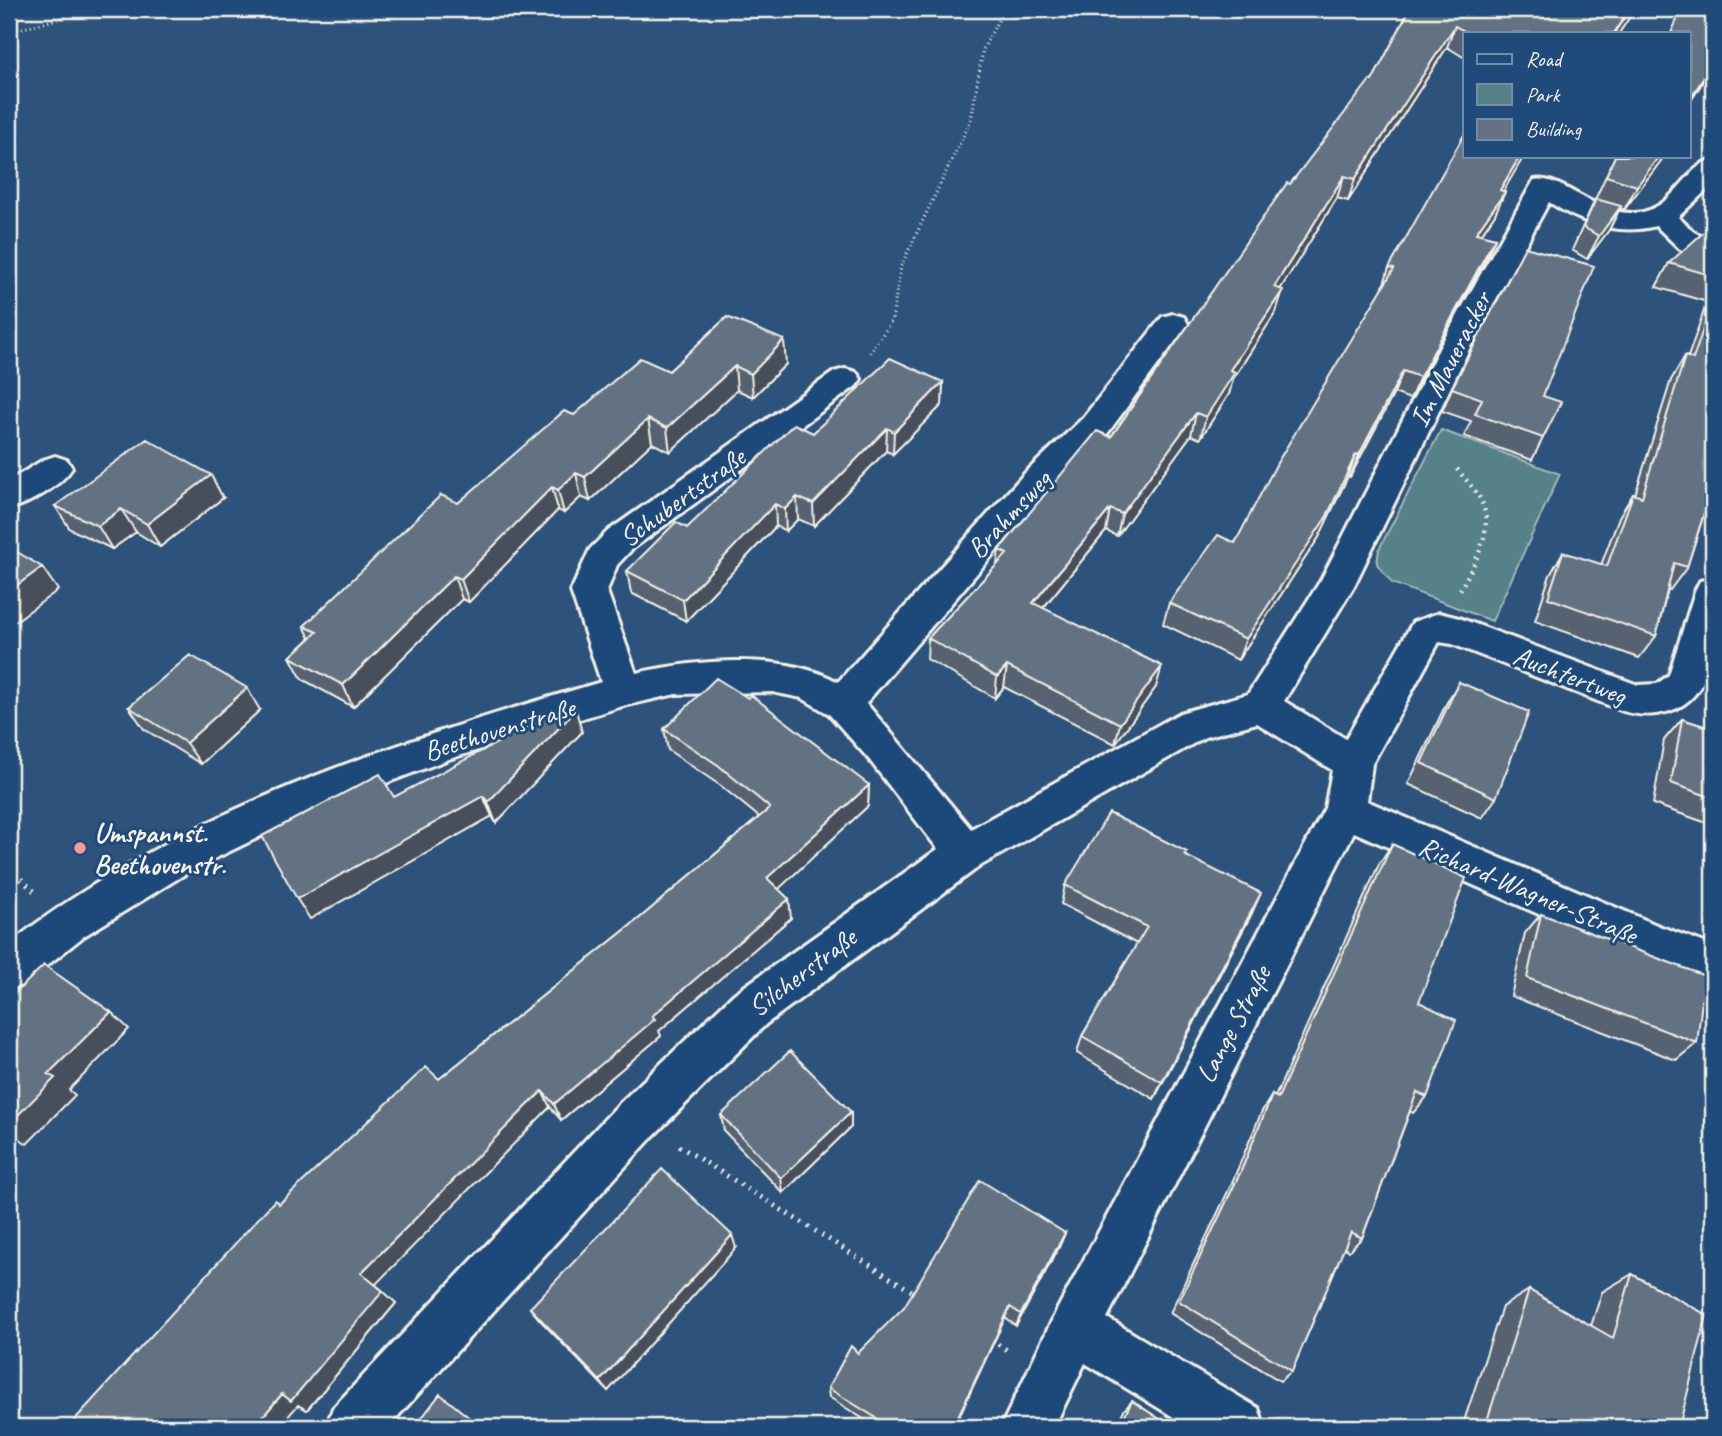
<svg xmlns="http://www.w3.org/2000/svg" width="1722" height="1436" viewBox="0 0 1722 1436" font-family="Caveat,sans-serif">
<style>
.green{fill:#568188;stroke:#a5b9b8;stroke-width:2}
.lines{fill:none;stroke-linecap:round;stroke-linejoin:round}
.minor-casing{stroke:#f4f1e8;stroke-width:6}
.path-far2{stroke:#f4f1e8;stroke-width:3.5;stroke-dasharray:1 3.5;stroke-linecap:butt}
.path-far1{stroke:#f4f1e8;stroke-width:4.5;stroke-dasharray:2 5;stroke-linecap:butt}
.path{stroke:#f4f1e8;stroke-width:5;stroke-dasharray:2 6;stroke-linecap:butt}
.minor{fill:#1f4a7a;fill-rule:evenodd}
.wall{fill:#566271;stroke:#f4f1e8;stroke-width:2}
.shaded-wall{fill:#46505c;stroke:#f4f1e8;stroke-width:2}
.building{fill:#647283;stroke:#f4f1e8;stroke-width:2}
.poi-dot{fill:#ff9aa2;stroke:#1f4a7a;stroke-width:2.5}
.labels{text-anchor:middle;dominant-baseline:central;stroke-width:6;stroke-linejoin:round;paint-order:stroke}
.street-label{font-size:28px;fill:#f4f1e8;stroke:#1f4a7a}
.poi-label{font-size:28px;font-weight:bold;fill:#f4f1e8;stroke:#1f4a7a;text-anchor:start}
</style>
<rect width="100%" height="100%" fill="#2d527c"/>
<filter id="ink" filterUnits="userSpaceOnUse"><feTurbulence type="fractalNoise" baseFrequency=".0143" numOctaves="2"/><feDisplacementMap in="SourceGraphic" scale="14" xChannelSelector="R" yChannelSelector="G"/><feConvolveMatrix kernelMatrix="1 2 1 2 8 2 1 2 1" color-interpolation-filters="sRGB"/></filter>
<g filter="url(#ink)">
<path class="green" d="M1441,430L1560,474L1492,621L1392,583L1377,564L1379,549Z"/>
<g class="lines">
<defs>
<path id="minor" d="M1505,9H1529L1511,33H1486Z
M1713,159V184L1678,217L1694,232L1713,243V262L1680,249L1656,226C1618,236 1581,223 1549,202L1472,343L1354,586L1284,701L1346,739L1413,622L1439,613L1459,618L1638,685L1657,684L1669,675L1695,591L1700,581L1713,578C1713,624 1722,693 1670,711C1653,716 1639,716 1623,711L1452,644L1439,642L1372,764L1367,801L1659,926L1713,946V986L1631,955L1354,832L1107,1318L1258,1408L1265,1427H1190L1085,1363L1054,1427H1001L1057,1310L1325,808L1332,770L1257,723L1205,737L980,866L766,1024L653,1136L388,1427H326L333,1408L619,1104L734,994L938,849L868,758L829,714L802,698L772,692L676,694L623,706L449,759L313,811L195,868L84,936L24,984L9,990V944C181,809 394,743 601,682L571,591L590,549L608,531L834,372L845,369L856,372L861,379L856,386L632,549L617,565L607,591L636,673C696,660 782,651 838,682L1024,474L1083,418L1162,317L1173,314L1184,317L1188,324L1107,434L1048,490L866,703L971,829L1180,713L1248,694L1321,580L1442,343L1534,180C1561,174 1594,215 1635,213C1674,211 1685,166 1713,159Z
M55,456L67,460L72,468C61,486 29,504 9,509V481L43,460Z"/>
</defs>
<use href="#minor" class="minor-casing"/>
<path class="path-far2" d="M9,32L95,9
M870,353L892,320L901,266L971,120L983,49L1004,9"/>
<path class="path-far1" d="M1457,469C1464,478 1472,486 1478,495C1498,527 1475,562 1460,590"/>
<path class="path" d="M9,868L34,891
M679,1146L918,1295
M991,1340L1007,1350"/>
<use href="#minor" class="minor"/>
</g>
<path class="wall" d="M1410,9L1498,13H1521L1525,9H1635L1619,33H1465V58L1447,47L1348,201L1337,198L1280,289L1276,312L1233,379L1229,394L1200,439L1191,435L1117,536L1106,531L1043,608L1156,687L1115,744L1004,687L995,698L927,659L928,638L997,565L999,550L1111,437L1290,184L1372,81Z
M1615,156H1664L1660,162L1624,210L1620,208L1609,230L1587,259L1572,250Z
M1503,191L1495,214L1481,235L1495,238L1485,261L1410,399L1394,393L1350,477L1348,476L1319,537L1238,660L1163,624L1169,603L1235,543L1382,290L1389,268Z
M1713,235V491L1710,495L1687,567L1670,590L1668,589L1656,636L1639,658L1535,621L1550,575L1563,552L1601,565L1619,517L1633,494L1635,495L1671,380L1685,356L1688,357L1707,302L1656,287L1669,263Z
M727,317L786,364L753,397L737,390L670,452L652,443L590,501L581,497L564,513L558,510L469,602L462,599L353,707L302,679L290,657L310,638L304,626L458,503L574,415L669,371Z
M943,382L942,405L893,454L886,451L814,526L798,519L786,531L776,526L686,621L631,593L627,571L687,528L813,433Z
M1452,388L1543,396V438L1532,460L1464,436L1471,421L1442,411Z
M223,498L160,547L136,532L112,549L70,529L55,506Z
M1459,682L1496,798L1482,818L1408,784L1446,704Z
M129,707L260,710L201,764L144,729Z
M1682,719L1713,729V817L1707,823L1653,804L1664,740Z
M664,729L869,785L868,806L778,889L791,918L659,1031L661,1036L561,1120L550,1107L375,1284L396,1303L307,1410L298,1405L279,1204L439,1079L641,917L759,817L721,786L668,750Z
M582,732L496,823L492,816L310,919L394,797Z
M1392,844L1419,1002L1427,1097L1413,1113L1410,1111L1362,1238L1349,1251L1344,1248L1292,1371L1280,1381L1170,1313L1231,1185L1262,1111L1272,1095L1275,1097L1379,864Z
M1185,856L1252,913L1154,1099L1077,1053L1082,1036L1137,944L1061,904L1065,885Z
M1541,914L1697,1043L1676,1060L1511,996L1525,933Z
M851,1112V1127L783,1193L724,1131L721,1115Z
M1065,1233L1059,1247L1016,1326L1005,1318L954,1427H876L829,1397L828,1388Z
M736,1248L608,1391L539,1319L530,1308Z
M1632,1274L1679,1427H1462L1502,1307L1529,1290L1591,1326L1602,1292Z
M1132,1401L1172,1427H1115L1124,1410Z"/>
<path class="shaded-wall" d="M1493,9H1502L1484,31Z
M1630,9H1635L1619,33H1614Z
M1455,26L1447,47L1348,201L1355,179Z
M1713,63V66L1689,104V102Z
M1520,156H1524L1491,212L1500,190Z
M1659,156H1664L1660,162L1624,210L1637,186Z
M1344,176L1337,198L1268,309L1274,287Z
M1505,192L1495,214L1467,255L1476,233Z
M1621,206L1609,230L1587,259L1599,236Z
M1495,238L1485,261L1410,399L1420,377Z
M1283,290L1276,312L1233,379L1229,394L1200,439L1206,417L1230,370Z
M784,340L786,364L753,397L751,374Z
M735,366L737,390L670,452L667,428Z
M1403,371L1394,393L1350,477L1359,455Z
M943,382L942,405L893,454L894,432Z
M1196,413L1191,435L1117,536L1122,514Z
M648,419L652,443L590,501L585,477Z
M887,428L886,451L814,526L813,504Z
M1356,454L1348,476L1319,537L1238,660L1246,639Z
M576,473L581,497L564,513L558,490Z
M211,475L223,498L160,547L147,524Z
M552,487L558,510L469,602L461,579Z
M797,497L798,519L786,531L785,509Z
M775,504L776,526L686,621L683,600Z
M121,509L136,532L112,549L98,526Z
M1110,509L1106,531L1030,624L1033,603Z
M42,567L58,590L9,626V591Z
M454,576L462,599L353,707L343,685Z
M1007,666L1004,687L995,698L997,677Z
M1162,666L1156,687L1115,744L1120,724Z
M247,688L260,710L201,764L186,743Z
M576,710L582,732L496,823L488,802Z
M869,785L868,806L769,898L767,878Z
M483,796L492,816L310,919L297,899Z
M1261,893L1252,913L1154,1099L1162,1082Z
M789,899L791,918L659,1031L661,1036L561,1120L554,1104L652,1016Z
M111,1012L129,1029L69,1090L75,1095L27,1144L9,1131V1124L48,1074Z
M542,1091L550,1107L375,1285L361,1273Z
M851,1112V1127L783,1193L781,1178Z
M1065,1233L1059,1247L1016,1326L1021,1314Z
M732,1235L736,1248L608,1391L600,1381Z
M383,1291L396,1303L307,1410L298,1405L279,1427H254L282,1394Z
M1010,1307L1005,1318L954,1427H953Z"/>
<path class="building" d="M1410,9H1493L1492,13H1521L1525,9H1630L1614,33H1468L1455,26L1355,179L1344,176L1274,287L1283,290L1230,370L1235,372L1206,417L1196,413L1122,514L1110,509L1033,603L1162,666L1120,724L1007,666L997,677L928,638L1007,554L999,550L1097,431L1111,437L1287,183L1290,184L1370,80L1372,81Z
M1682,9L1697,10L1698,9H1713V63L1690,99H1689V33H1671Z
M1465,133V156H1520L1500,190L1505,192L1476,233L1495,238L1420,377L1403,371L1359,455L1356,454L1327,516L1246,639L1169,603L1218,535L1235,543L1277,463L1394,269L1389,268Z
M1615,156H1659L1637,186L1606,176Z
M1596,199L1621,206L1599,236L1583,227Z
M1704,232L1713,235V276L1669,263Z
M1525,247L1594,266L1543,396L1561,402L1543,438L1475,414L1482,399L1452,388Z
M1713,300V485L1687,567L1674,563L1656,636L1548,598L1563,552L1607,566L1633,494L1642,497L1685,356L1693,359Z
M727,317L784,340L751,374L735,366L667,428L648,419L585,477L576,473L558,490L552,487L461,579L454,576L343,685L290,657L317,632L304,626L441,495L458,503L564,411L574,415L640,358L669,371Z
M890,358L943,382L894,432L887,428L813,504L797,497L785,509L775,504L683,600L627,571L676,522L687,528L794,424L813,433Z
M147,439L211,475L147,524L121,509L98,526L55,506Z
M9,547L42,567L9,591Z
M190,655L247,688L186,743L129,707Z
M716,678L748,698L751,695L869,785L767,878L789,899L652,1016L655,1019L554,1104L542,1091L361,1273L383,1291L291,1401L282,1394L254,1427H68L275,1200L279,1204L426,1067L439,1079L641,917L770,808L718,765L664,729Z
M1459,682L1529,712L1496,798L1421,763Z
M571,704L576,710L488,802L483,796L297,899L262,836L380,774L394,797Z
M1682,719L1713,729V798L1671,783Z
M1109,813L1187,852L1184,855L1261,893L1162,1082L1082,1036L1147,927L1065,885Z
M1392,844L1466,878L1419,1002L1456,1020L1427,1097L1417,1092L1362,1238L1351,1232L1292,1371L1179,1301L1241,1171L1272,1095L1278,1098Z
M1541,914L1705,976L1697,1043L1527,978Z
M44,965L111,1012L48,1074L55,1078L9,1124V999Z
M790,1051L851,1112L781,1178L721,1115Z
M662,1169L732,1235L600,1381L530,1308Z
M980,1180L1065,1233L1021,1314L1010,1307L953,1427H891L828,1388L851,1346L858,1353L904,1307Z
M1632,1274L1707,1315L1679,1427H1485L1529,1290L1613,1338Z
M440,1394L481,1427H415Z
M1132,1401L1172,1427H1119Z"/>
</g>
<circle class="poi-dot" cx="80" cy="848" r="7"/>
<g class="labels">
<g class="street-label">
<text transform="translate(1450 359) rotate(-63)">Im Maueracker</text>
<text transform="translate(682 497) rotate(-36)">Schubertstraße</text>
<text transform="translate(1009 514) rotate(-47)">Brahmsweg</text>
<text transform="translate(1570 675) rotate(21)">Auchtertweg</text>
<text transform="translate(499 729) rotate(-17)">Beethovenstraße</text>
<text transform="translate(1528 890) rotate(23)">Richard-Wagner-Straße</text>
<text transform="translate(802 972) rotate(-37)">Silcherstraße</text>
<text transform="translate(1233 1024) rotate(-62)">Lange Straße</text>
</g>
<g class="poi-label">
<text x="94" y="832">Umspannst.<tspan x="94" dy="32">Beethovenstr.</tspan></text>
</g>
</g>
<rect width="1722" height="1436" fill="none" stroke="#1f4a7a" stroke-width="35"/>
<rect x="18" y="18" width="1687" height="1401" fill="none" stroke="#f4f1e8" stroke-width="2.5" filter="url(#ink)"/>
<rect x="1463" y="32" width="228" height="126" fill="#1f4a7a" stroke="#748da6" stroke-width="2"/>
<rect x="1477" y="54" width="35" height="10" fill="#1f4a7a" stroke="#748da6" stroke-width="2"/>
<text x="1526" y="66" font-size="21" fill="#f4f1e8">Road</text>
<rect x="1477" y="84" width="35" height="21" fill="#568188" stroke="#748da6" stroke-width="2"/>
<text x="1526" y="102" font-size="21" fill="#f4f1e8">Park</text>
<rect x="1477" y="119" width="35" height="21" fill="#647283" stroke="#748da6" stroke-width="2"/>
<text x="1526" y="136" font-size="21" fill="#f4f1e8">Building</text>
</svg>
